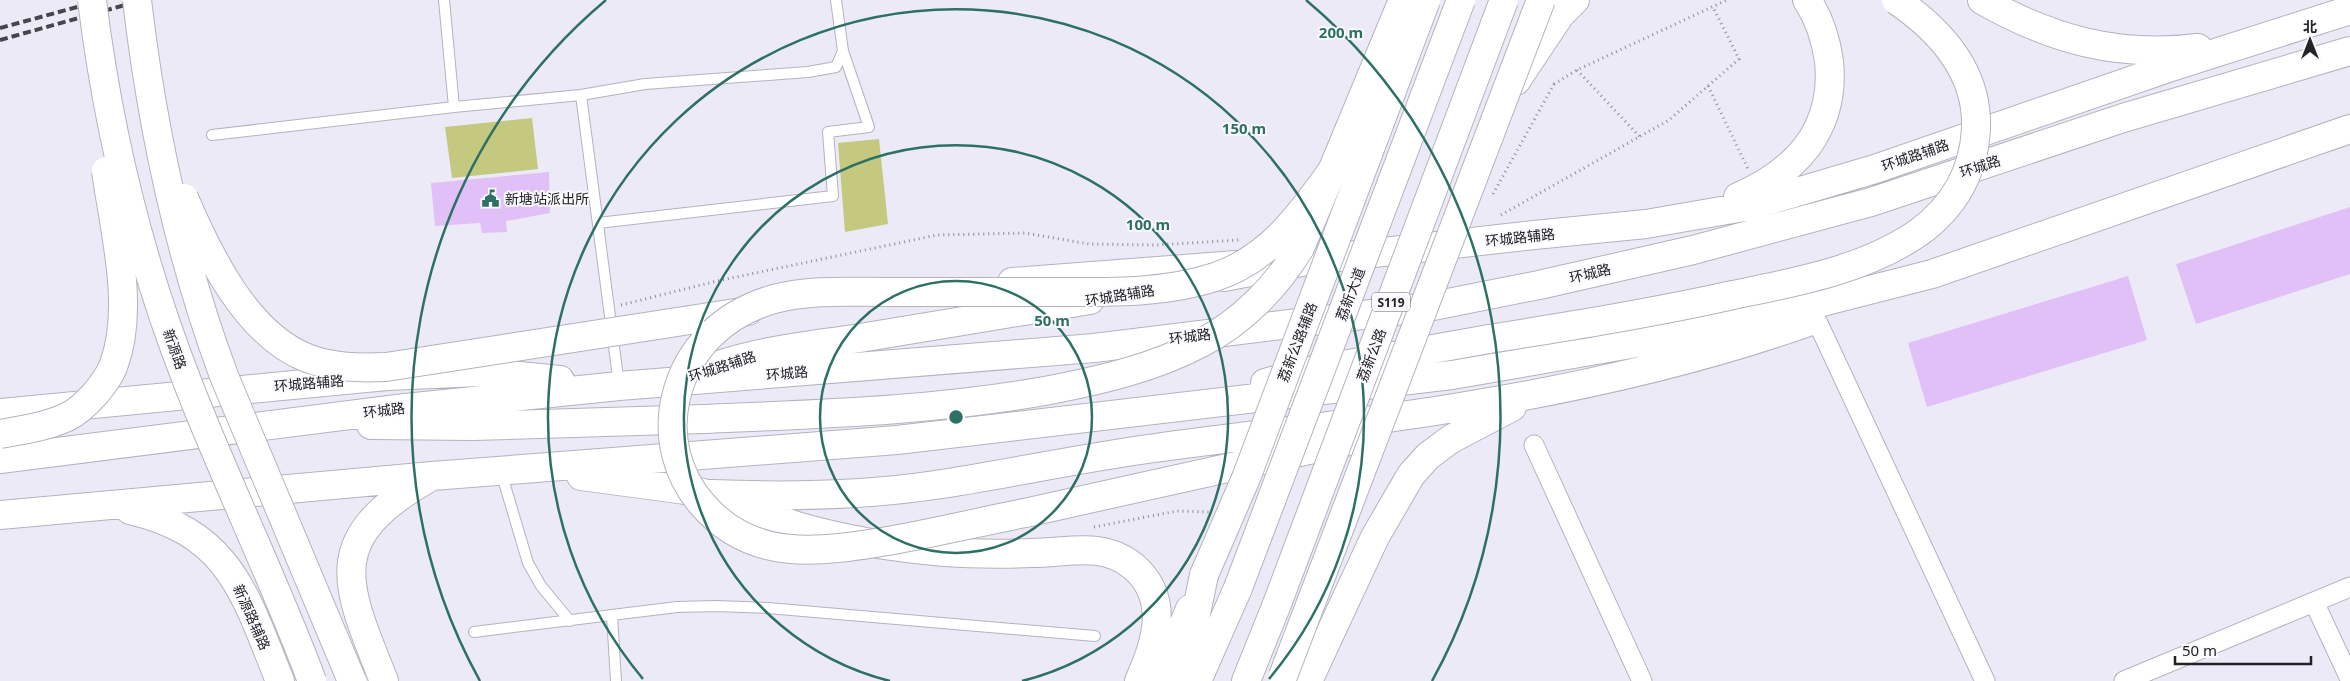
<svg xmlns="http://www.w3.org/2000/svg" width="2350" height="681" viewBox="0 0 2350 681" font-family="'Noto Sans','Noto Sans SC',sans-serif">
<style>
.green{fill:#c5c87f}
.building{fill:#e1bff7}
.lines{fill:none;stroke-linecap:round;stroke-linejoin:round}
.lane-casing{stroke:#b5b2be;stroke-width:12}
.street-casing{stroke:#b5b2be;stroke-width:21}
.secondary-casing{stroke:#b5b2be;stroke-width:30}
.primary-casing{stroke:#b5b2be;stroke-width:30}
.path{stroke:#8e8c94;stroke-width:3;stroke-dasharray:1 4;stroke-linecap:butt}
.lane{stroke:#fff;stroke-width:10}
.street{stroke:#fff;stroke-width:19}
.secondary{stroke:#fff;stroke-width:28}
.primary{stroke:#fff;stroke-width:28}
.rail{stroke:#47454b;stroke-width:4;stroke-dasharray:8 4;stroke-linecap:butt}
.secondary-bridge-casing{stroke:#b5b2be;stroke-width:30;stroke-linecap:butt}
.primary-bridge-casing{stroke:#b5b2be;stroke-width:30;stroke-linecap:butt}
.path-bridge{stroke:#8e8c94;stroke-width:3;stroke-dasharray:1 4;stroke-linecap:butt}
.secondary-bridge{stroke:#fff;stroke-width:28}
.primary-bridge{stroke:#fff;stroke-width:28}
.ring{fill:none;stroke:#2d7165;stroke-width:2.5}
.labels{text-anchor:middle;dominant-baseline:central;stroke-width:4;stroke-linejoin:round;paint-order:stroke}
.shield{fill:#faf9fe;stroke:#646267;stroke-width:1}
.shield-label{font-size:12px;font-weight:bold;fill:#232226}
.street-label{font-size:14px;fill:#232226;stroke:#faf9fe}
.poi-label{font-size:14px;fill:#232226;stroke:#faf9fe;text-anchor:start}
.centre{fill:#2d7165;stroke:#faf9fe;stroke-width:2.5}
.ring-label{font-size:15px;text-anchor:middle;font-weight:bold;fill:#2d7165;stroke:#faf9fe;stroke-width:4;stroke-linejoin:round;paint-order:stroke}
</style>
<rect width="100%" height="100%" fill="#edeaf7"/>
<path class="green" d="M532,118L538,169L452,178L445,127Z
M879,139L888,224L845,232L838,143Z"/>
<path class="building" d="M549,172L550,213L506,221L507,232L482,233L480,223L435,226L431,183Z
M2350,207V274L2196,324L2176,264Z
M2128,276L2147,340L1927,407L1908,343Z"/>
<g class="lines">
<defs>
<path id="lane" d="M444,0L454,107L581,95L645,84L808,72L836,67L843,51L836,0
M581,95L619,385
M212,135L454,107
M598,223L833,196L828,132L869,127L843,51
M501,472L528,563L541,586L570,621
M612,615L616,681
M474,632L677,607L716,606L768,608L1095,636"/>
<path id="street" d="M1816,319L1985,681
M1534,445L1642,681
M2314,602L2350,679
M2124,681L2350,587"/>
<path id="secondary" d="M1982,0C2050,39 2118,58 2198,48
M1516,81L1560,15L1575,0
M1738,197C1796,172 1836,129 1829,61C1826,40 1819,18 1807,0
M1224,277L1312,260L1534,235L1646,224L1750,206L1875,169L2165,69L2350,10
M1012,282L1236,265
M690,320L748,311
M710,368C764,349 810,346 866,337C941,325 1015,312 1090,300
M1265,383L1309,371L1489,339
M0,413L387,376L480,372L560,380
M371,425L473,426L704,419
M0,459L405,408L619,386L1094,348L1428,307L1539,285L1693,250L1871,202L2123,118L2350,51
M581,476C611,480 641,484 671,488C684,490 699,491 712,495C741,503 768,517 797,526C845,540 895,548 945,552C974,554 1003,554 1032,553C1068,553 1102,541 1133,566C1171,598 1156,644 1139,681
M711,494C786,497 861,496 935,485C1008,474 1081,458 1155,448C1257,434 1359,424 1460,407C1578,388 1695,362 1808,322
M130,510C231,533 245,595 280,681
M1025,513L1358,439
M0,515L432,476L897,440L1452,375L1677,336L1787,311L1932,274L2350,129
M384,681C346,585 321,540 427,479
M1160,681L1190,609
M1308,681L1375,537L1411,475L1428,456L1451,439L1512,407"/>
<path id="primary" d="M1182,681L1204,575
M1197,681L1238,588
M1246,681L1277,604"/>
</defs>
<use href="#lane" class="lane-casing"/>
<use href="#street" class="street-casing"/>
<use href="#secondary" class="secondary-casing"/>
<use href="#primary" class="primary-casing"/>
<path class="path" d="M1577,70L1640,137
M1554,84L1577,70L1727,0
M1708,86L1748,169
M1501,215L1669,120L1739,59L1713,7
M621,305L717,281L937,235L1025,233L1089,244L1157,245L1239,240
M1094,527L1177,511L1209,512"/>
<use href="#lane" class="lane"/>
<use href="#street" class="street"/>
<use href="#secondary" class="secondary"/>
<use href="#primary" class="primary"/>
<path class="rail" d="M0,28L103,0
M0,40L143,0"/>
<defs>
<path id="secondary-bridge" d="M92,0C108,130 139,258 187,381C226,482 274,579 312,681
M137,0C152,128 179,255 224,376L352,681
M184,198C208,254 246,334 307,358C332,368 360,368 386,367L690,320
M1489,339C1571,326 1652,313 1733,295C1796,282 1864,270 1918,233C1954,207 1974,172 1976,128C1978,72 1940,30 1896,0
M704,419C820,414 935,411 1050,390C1101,380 1154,368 1201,343C1242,322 1276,287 1300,248L1403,0
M0,434C23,430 45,427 67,417C78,412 88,402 96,393C103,384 111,374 114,364C135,307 114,229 106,171
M1025,513C979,522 934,533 888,541C820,552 752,563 702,504C676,474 667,435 676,397C688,347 725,313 774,299C811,289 851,292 889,292C944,292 998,292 1053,292C1107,292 1163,294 1215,277C1270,259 1302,213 1334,168
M1204,575L1246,478L1426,0
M1283,676L1541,0"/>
<path id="primary-bridge" d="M1238,588L1461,0
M1277,604L1504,0"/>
</defs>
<use href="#secondary-bridge" class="secondary-bridge-casing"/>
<use href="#primary-bridge" class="primary-bridge-casing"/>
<path class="path-bridge" d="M1493,194L1554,84"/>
<use href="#secondary-bridge" class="secondary-bridge"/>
<use href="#primary-bridge" class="primary-bridge"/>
</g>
<g class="ring">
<circle cx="956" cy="417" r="136"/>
<path d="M890 681A272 272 0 1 1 1022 681"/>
<path d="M643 679A408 408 0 1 1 1269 679"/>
<path d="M480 681A544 544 0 0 1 606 0M1306 0A544 544 0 0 1 1432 681"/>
</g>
<defs>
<symbol id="civic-bare" viewBox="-9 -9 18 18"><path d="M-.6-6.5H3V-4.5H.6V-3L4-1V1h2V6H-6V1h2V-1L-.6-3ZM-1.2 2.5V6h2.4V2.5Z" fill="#2d7165" stroke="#faf9fe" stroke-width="2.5" paint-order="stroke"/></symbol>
</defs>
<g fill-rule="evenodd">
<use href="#civic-bare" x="478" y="186" width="25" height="25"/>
</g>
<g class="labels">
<rect class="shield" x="1372" y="292.5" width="38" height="19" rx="4"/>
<g class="shield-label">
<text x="1391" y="302">S119</text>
</g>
<g class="street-label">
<text transform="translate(1915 155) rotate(-19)">环城路辅路</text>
<text transform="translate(1980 166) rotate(-18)">环城路</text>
<text transform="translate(1520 237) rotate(-6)">环城路辅路</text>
<text transform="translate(1590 273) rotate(-13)">环城路</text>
<text transform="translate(1350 294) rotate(-69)">荔新大道</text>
<text transform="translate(1120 295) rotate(-9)">环城路辅路</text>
<text transform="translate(1190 336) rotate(-7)">环城路</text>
<text transform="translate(1297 342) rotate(-69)">荔新公路辅路</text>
<text transform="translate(175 349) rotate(70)">新源路</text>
<text transform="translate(1371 355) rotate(-69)">荔新公路</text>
<text transform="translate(722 366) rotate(-18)">环城路辅路</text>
<text transform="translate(787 373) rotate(-5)">环城路</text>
<text transform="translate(309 383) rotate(-5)">环城路辅路</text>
<text transform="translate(384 410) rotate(-7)">环城路</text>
<text transform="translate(252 617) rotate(66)">新源路辅路</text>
</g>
<g class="poi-label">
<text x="505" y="198">新塘站派出所</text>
</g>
</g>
<circle cx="956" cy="417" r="8" class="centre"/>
<g class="ring-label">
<text x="1341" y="38">200 m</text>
<text x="1244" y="134">150 m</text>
<text x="1148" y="230">100 m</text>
<text x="1052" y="326">50 m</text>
</g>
<g transform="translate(2310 40)" stroke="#faf9fe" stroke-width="4" paint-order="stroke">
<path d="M0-4L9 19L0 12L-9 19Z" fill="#232226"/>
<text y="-8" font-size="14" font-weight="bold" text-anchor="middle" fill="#232226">北</text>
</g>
<path d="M2175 656v8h136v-8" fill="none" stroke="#232226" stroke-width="2.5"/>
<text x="2182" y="656" font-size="15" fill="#232226" stroke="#faf9fe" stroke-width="4" paint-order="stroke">50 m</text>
</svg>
